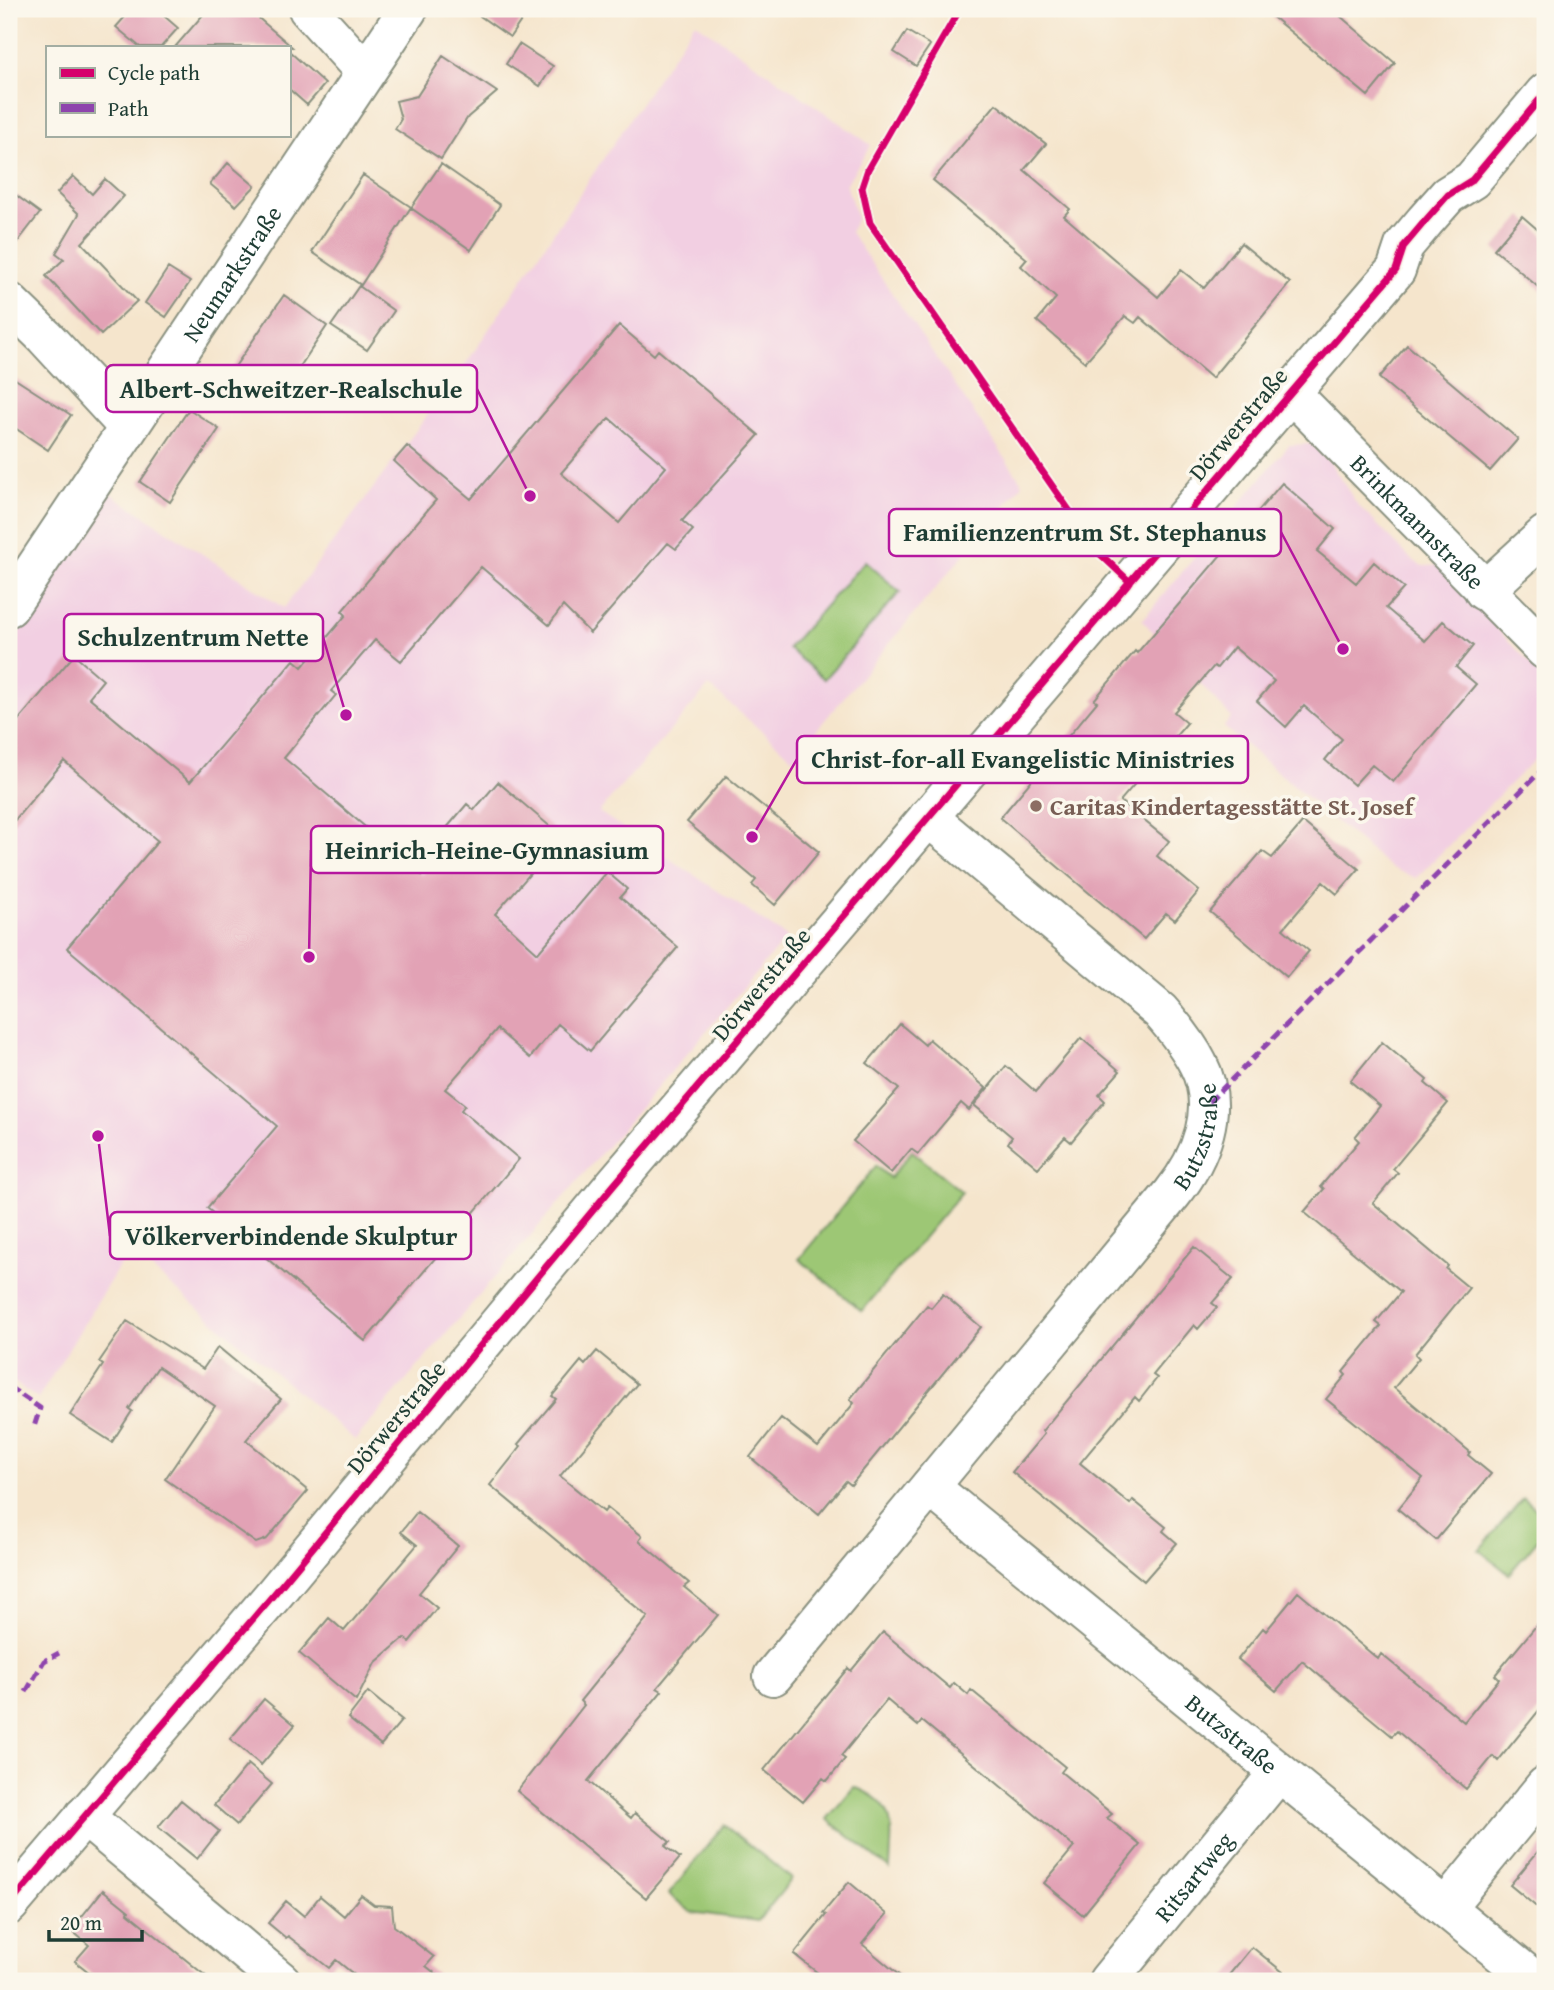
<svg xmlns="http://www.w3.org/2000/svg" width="1554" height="1990" viewBox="0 0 1554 1990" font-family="'Gentium Book Plus',serif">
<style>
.built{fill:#f2cfe2}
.green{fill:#9dc774;stroke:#5e8254;stroke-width:2}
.building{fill:#e2a2b5;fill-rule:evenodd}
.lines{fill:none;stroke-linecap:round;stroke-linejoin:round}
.minor-casing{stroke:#8a9180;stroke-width:42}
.minor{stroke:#fff;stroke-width:38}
.quiet{stroke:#8e44ad;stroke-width:5;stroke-dasharray:10 5;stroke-linecap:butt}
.cycleway-casing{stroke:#fbf7ec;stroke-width:11}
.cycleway{stroke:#d6006c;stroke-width:7}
.education-dot{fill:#8d6e63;stroke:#fbf7ec;stroke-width:2.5}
.labels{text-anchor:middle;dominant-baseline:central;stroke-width:7;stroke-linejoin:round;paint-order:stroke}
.street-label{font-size:24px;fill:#1f3d34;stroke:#fbf7ec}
.education-label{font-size:24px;font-weight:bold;fill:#785e54;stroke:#fbf7ec;text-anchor:start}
.leader{fill:none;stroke:#b5179e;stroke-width:2.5}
.callout-dot{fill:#b5179e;stroke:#fbf7ec;stroke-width:2.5}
.callout{fill:#fbf7ec;stroke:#b5179e;stroke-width:2.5}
.callout-label{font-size:26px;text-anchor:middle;font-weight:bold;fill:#1f3d34}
</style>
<rect width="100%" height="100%" fill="#fbf7ec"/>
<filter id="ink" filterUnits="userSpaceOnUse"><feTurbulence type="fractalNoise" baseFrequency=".0143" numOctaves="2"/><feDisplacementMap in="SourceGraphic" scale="14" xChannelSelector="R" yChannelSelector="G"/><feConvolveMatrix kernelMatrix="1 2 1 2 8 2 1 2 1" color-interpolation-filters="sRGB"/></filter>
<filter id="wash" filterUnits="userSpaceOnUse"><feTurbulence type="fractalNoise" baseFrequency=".00686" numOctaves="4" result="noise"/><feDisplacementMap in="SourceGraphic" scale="28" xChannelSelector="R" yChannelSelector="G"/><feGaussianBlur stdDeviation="1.57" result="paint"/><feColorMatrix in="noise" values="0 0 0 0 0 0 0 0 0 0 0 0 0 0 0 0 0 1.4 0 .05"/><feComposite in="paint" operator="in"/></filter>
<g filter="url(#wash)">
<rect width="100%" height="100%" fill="#f5e5cc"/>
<path class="built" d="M695,22L871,145L846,184L857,218L850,232L1023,484L793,758L709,686L599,812L787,937L355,1440L129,1250L38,1399L9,1379V646L110,493L284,608L467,362Z
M1312,444L1329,461L1357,504L1412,560L1423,566L1448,565L1466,596L1545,679V749L1416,878L1391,868L1224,727L1231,717L1142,620L1289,445Z"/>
<path class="green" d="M865,561L900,592L824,679L788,648Z
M912,1151L962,1192L862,1311L799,1259L876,1166L890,1178Z
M1523,1498L1545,1517V1531L1509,1574L1479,1550Z
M854,1787C900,1804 891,1828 890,1869L827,1819Z
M724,1825L792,1879L758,1921L691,1912L669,1894Z"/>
<g id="blocks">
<path class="building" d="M132,9H156L178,28L161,47H140L116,27Z
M208,9H248L292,47H175Z
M470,9H529L510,37Z
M1263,9H1332L1395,63L1368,96Z
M907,31L930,45L916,66L894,52Z
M519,44L553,66L540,86L506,64Z
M289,51L325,84L307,105L289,89Z
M443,56L497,92L468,117L441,159L395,129L401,119L396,101L417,96Z
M996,104L1046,144L1024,170L1070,209L1064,216L1158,297L1181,270L1204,288L1241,243L1290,283L1212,378L1140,317L1135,323L1125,316L1085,362L1037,321L1056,298L1021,266L1027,259L933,180Z
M228,163L255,186L236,206L210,184Z
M441,164L500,205L471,250L411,208Z
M363,175L411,207L361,285L312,252Z
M73,176L92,194L105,179L124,196L82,243L137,301L101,335L46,276L64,259L56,253L79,214L57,193Z
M9,190L40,213L9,253Z
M1522,216L1545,236V293L1494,249Z
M168,268L190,282L166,317L145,303Z
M359,286L394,311L367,350L331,326Z
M284,295L327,326L277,401L232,371Z
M619,325L654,355L658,350L759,435L682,521L693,530L676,549L668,543L590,633L563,606L549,625L481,567L401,661L375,640L331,691L336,695L284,758L422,875L454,838L445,830L467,804L474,810L498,782L553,829L533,852L542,860L495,914L538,953L607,872L627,889L620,897L678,947L590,1051L558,1024L530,1058L497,1029L445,1089L465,1105L461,1110L519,1159L365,1341L207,1208L277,1126L67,948L158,841L64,761L9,827V731L74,655L103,680L89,697L190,782L294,660L302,667L346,615L342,611L436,500L394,461L407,446L471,499ZM609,418L666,467L619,523L561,473Z
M1407,345L1518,439L1490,471L1379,378Z
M9,375L71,415L48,450L9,424Z
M189,409L219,429L170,502L140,482Z
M1282,483L1335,529L1317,551L1356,583L1374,562L1404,588L1386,608L1425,641L1443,621L1473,646L1456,667L1476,684L1393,782L1372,765L1354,785L1325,760L1342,739L1304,706L1286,727L1257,701L1274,681L1234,647L1217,668L1214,666L1174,712L1187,723L1120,801L1169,841L1157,856L1199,891L1175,920L1166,913L1144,939L1000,818L1097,702L1094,700L1135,651L1137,653L1180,603Z
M726,776L819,852L775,905L752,885L756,880L687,822Z
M1303,822L1359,869L1337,894L1323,882L1283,929L1309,951L1287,977L1210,912L1262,851L1272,858Z
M900,1024L925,1045L929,1039L986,1088L969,1110L961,1103L918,1154L911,1149L891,1173L853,1141L899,1089L867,1063Z
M1081,1038L1120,1071L1099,1095L1105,1101L1071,1142L1065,1137L1038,1168L1008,1143L1012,1137L974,1105L1006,1066L1036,1092Z
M1382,1042L1427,1080L1425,1083L1448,1103L1393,1169L1398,1173L1373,1203L1448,1266L1446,1269L1469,1288L1415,1354L1419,1358L1394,1388L1470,1452L1468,1455L1491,1474L1436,1540L1398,1509L1423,1478L1326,1399L1346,1375L1343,1372L1381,1326L1376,1322L1401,1292L1304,1212L1324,1189L1321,1186L1359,1141L1355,1137L1380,1106L1350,1081Z
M1194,1247L1233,1279L1212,1303L1217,1307L1198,1329L1194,1325L1153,1375L1157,1378L1139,1401L1135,1397L1080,1463L1130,1504L1133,1500L1166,1527L1163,1531L1177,1543L1144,1581L1012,1472L1044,1434L1042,1431Z
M943,1294L981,1327L851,1485L846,1481L819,1514L750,1457L781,1418L818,1447L854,1403L850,1399L927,1305L931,1308Z
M127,1321L203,1369L218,1347L281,1399L246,1440L308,1491L267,1539L256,1543L165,1479L215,1406L158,1367L129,1409L132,1411L112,1442L70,1415L103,1365L99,1362Z
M597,1351L637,1384L560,1476L604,1512L607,1508L642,1536L639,1541L689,1583L684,1587L718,1615L657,1688L662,1691L588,1781L631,1818L635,1813L670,1842L665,1846L680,1858L646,1898L517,1791L584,1705L580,1701L648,1617L490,1485L521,1446L518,1444L556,1399L552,1396L581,1361L585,1365Z
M417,1512L458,1546L419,1593L437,1608L409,1642L404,1638L375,1663L356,1701L299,1653L329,1618L344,1631L417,1545L401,1532Z
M1298,1592L1378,1659L1381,1654L1464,1722L1499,1679L1495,1675L1545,1615V1703L1498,1761L1493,1756L1466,1789L1397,1731L1392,1736L1302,1661L1276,1691L1238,1659L1263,1628L1266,1631Z
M883,1632L950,1688L954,1683L968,1695L971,1690L1032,1740L1065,1767L1061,1772L1112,1814L1107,1818L1140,1845L1083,1915L1044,1883L1074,1847L922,1721L918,1726L887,1700L841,1756L845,1759L827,1781L823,1778L803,1802L764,1770L848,1668L851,1671Z
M368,1692L402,1720L381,1745L348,1718Z
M264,1699L295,1725L261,1765L230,1739Z
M248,1764L272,1784L237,1825L214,1805Z
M181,1800L219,1831L197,1859L158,1827Z
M1545,1843V1914L1510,1885Z
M849,1882L887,1914L862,1944L906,1981H828L794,1954L826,1915L823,1913Z
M103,1890L129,1911L128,1913L212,1981H100L75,1961L89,1945L71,1930Z
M361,1895L374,1905L392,1906L394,1926L434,1957L426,1966L445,1981H362L336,1960L329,1968L288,1936L286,1938L268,1923L286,1901L304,1916L320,1896L344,1916Z
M1252,1947L1294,1981H1224Z"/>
</g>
</g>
<g filter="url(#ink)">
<use href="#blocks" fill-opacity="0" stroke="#8a9180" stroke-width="2"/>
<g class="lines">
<defs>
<g id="minor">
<path d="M308,9L365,72"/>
<path d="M9,302L45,337L128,427"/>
<path id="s1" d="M1290,392L1545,650"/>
<path d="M1484,591L1545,535"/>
<path id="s2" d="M9,607L408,9"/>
<path id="s3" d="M930,1487L1535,1981"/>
<path id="s4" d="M773,1676L1172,1194C1201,1158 1221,1108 1198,1064C1188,1044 1174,1027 1160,1011L928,817"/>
<path d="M84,1816L281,1981"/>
<path d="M9,1905L275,1593L614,1185L1396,270L1404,246L1425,221L1448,195L1472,180L1545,93"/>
<path d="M1446,1907L1545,1786"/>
<path id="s5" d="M1108,1981L1279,1772"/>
</g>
</defs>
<use href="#minor" class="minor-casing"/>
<use href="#minor" class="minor"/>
<path class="quiet" d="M101,633L111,619
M1209,1102L1545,767
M9,1387L40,1408L34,1427
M26,1692L44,1661L59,1653"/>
<defs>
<path id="cycleway" d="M952,9L957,14L868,169L862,187L870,223L1098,552L1130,582
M9,1905L275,1593L614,1185L1396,270L1404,246L1425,221L1448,195L1472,180L1545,93"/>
</defs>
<use href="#cycleway" class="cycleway-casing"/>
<use href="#cycleway" class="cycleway"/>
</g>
</g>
<circle class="education-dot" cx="1036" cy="806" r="7"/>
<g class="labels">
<g class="street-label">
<text stroke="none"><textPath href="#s2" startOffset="401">Neumarkstraße</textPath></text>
<text transform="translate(1238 424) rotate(-50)">Dörwerstraße</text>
<text stroke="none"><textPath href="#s1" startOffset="182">Brinkmannstraße</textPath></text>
<text transform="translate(761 984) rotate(-50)">Dörwerstraße</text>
<text stroke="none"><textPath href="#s4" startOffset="690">Butzstraße</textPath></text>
<text transform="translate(396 1417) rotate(-50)">Dörwerstraße</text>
<text stroke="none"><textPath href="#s3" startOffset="390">Butzstraße</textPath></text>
<text stroke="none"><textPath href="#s5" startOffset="135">Ritsartweg</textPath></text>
</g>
<g class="education-label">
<text x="1050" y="806">Caritas Kindertagesstätte St. Josef</text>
</g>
</g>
<path class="leader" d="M530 496L477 389M1343 649L1281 532M346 715L323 637M752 837L797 759M309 957L311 850M98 1136L110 1236"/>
<g class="callout-dot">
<circle cx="530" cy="496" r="7"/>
<circle cx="1343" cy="649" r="7"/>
<circle cx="346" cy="715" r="7"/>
<circle cx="752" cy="837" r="7"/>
<circle cx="309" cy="957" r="7"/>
<circle cx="98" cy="1136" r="7"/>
</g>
<g class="callout">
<rect x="106" y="365" width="371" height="47" rx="7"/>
<rect x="889" y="509" width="392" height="47" rx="7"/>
<rect x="64" y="614" width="259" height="47" rx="7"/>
<rect x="797" y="736" width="451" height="47" rx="7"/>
<rect x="311" y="826" width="352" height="47" rx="7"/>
<rect x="110" y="1212" width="361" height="47" rx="7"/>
</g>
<g class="callout-label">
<text x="291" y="398">Albert-Schweitzer-Realschule</text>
<text x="1085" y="541">Familienzentrum St. Stephanus</text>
<text x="193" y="646">Schulzentrum Nette</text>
<text x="1023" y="768">Christ-for-all Evangelistic Ministries</text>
<text x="487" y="859">Heinrich-Heine-Gymnasium</text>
<text x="291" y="1245">Völkerverbindende Skulptur</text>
</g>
<rect width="1554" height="1990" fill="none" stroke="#fbf7ec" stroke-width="35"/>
<rect x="46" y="46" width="245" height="91" fill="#fbf7ec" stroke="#a3ada2" stroke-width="2"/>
<rect x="60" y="68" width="35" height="10" fill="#d6006c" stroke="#a3ada2" stroke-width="2"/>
<text x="108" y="80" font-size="21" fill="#1f3d34">Cycle path</text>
<rect x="60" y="103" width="35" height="10" fill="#8e44ad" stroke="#a3ada2" stroke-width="2"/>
<text x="108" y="116" font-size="21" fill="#1f3d34">Path</text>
<path d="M49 1930v10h93v-10" fill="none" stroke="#1f3d34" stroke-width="3.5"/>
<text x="60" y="1930" font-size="21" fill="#1f3d34" stroke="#fbf7ec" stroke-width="5" paint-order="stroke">20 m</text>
</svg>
